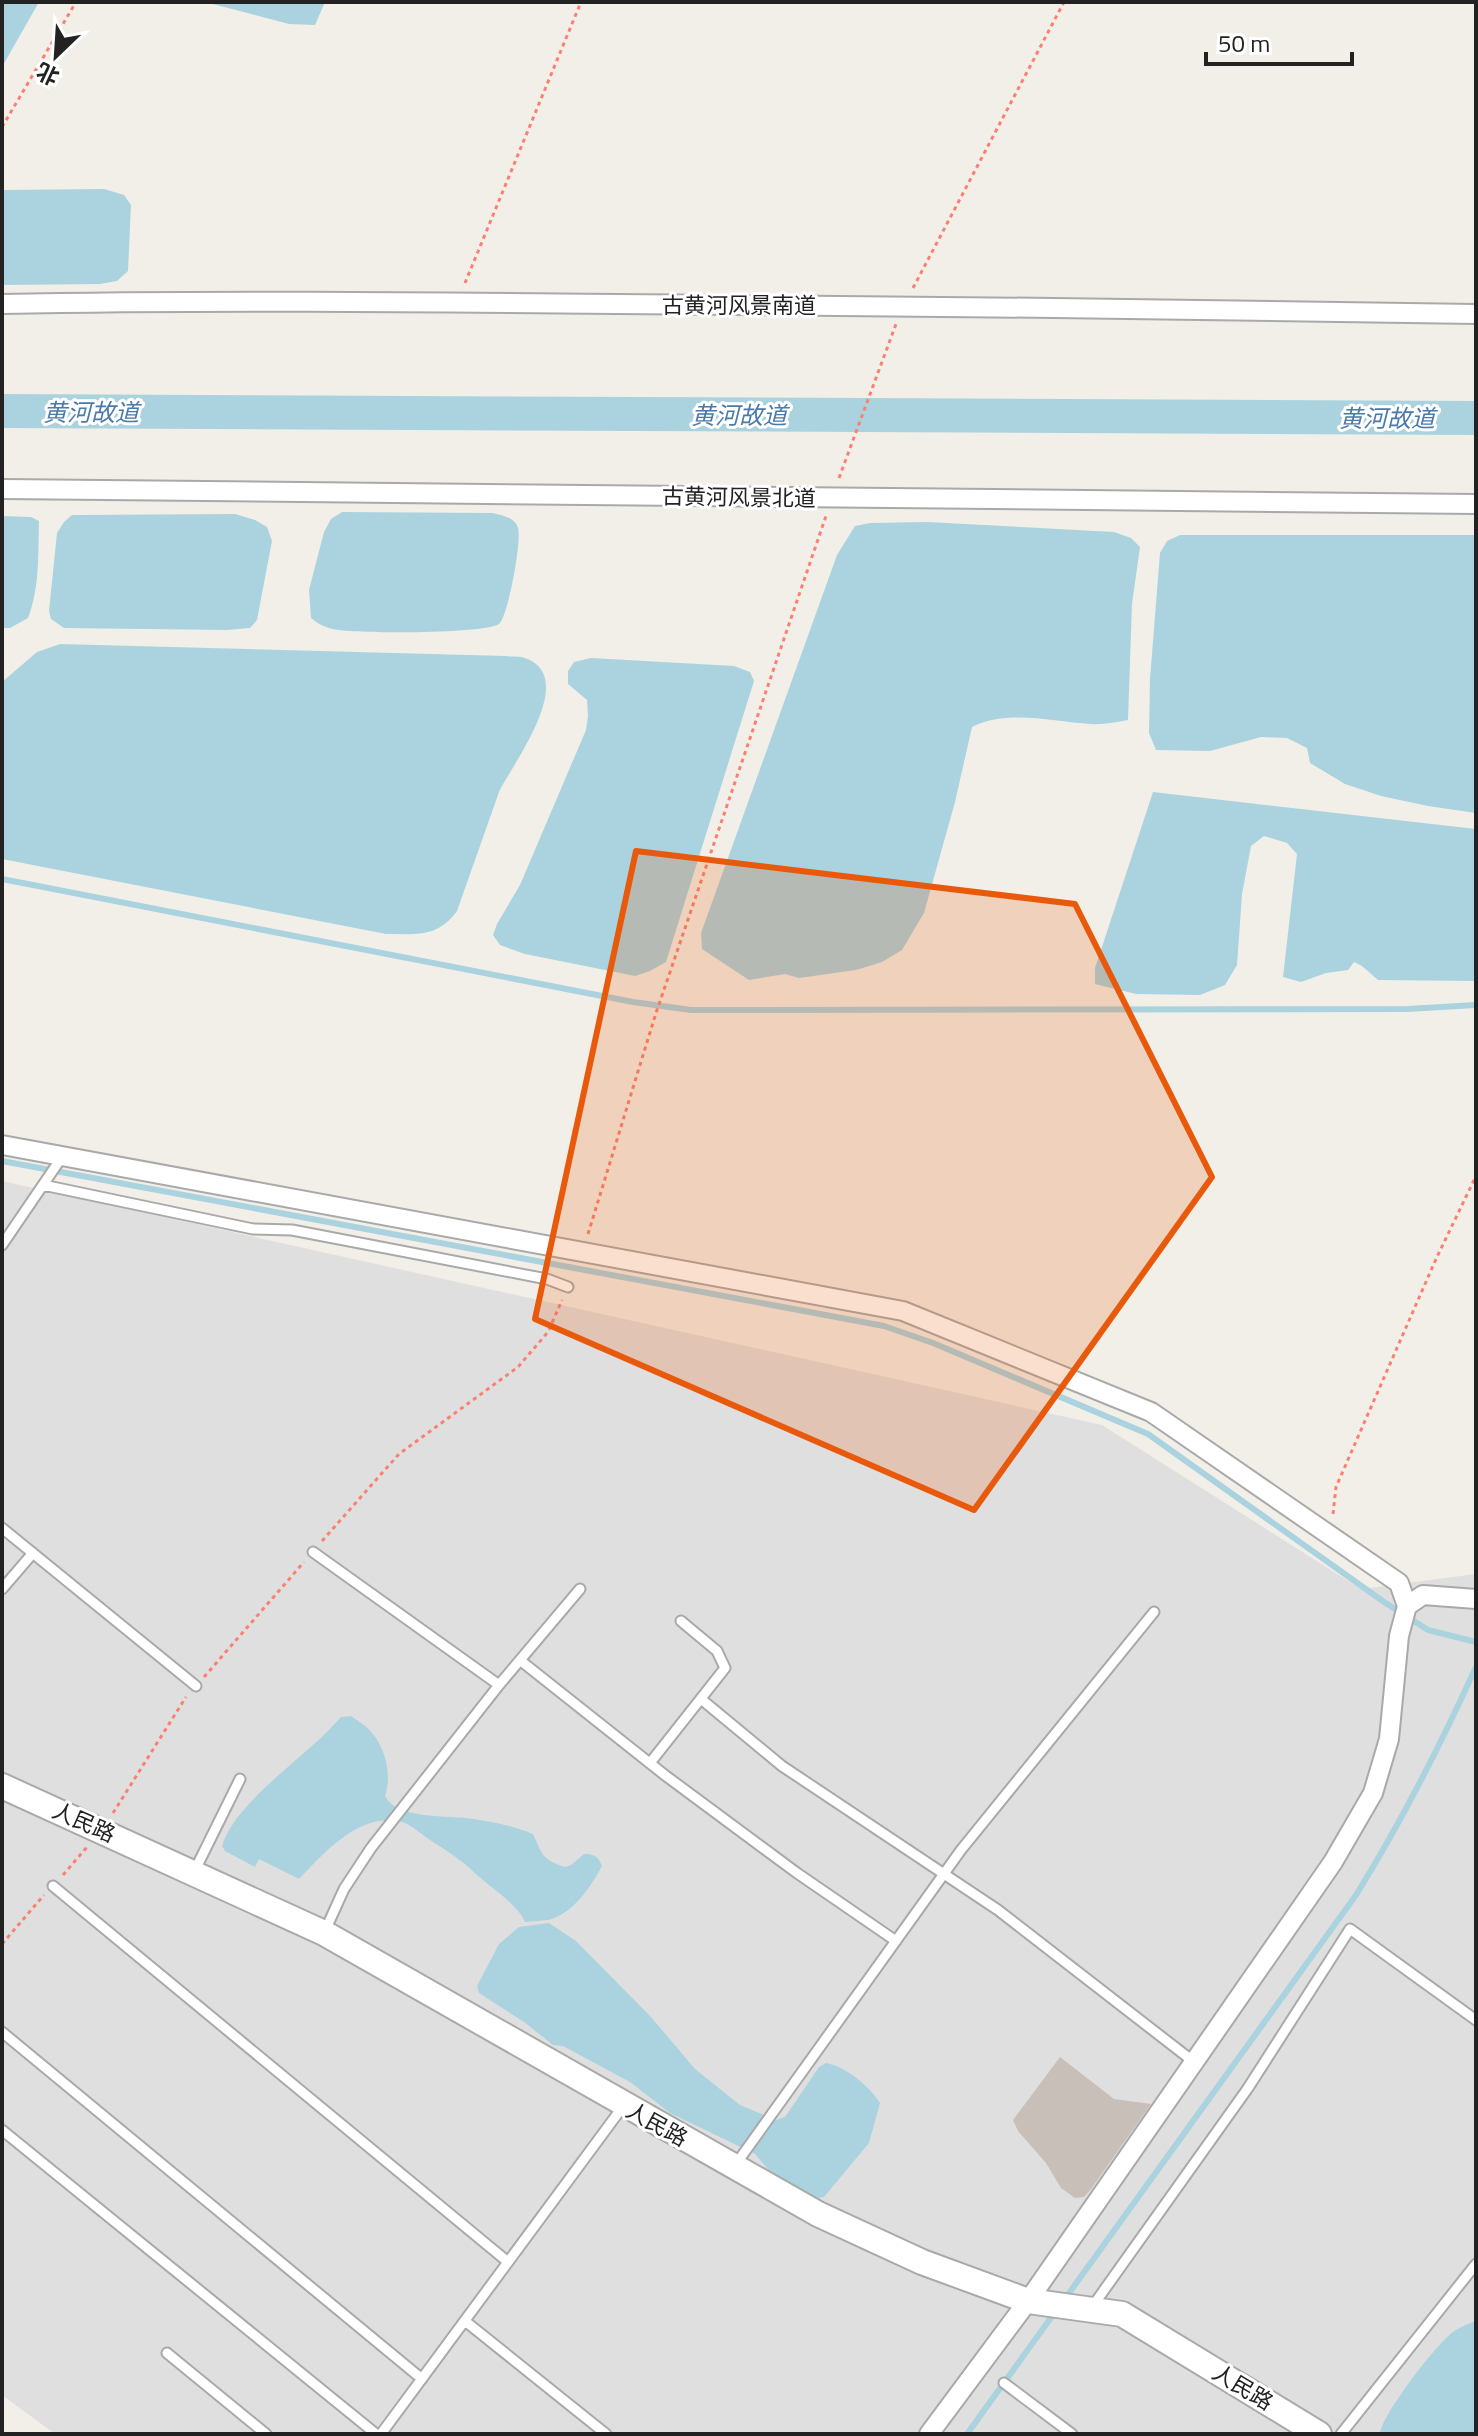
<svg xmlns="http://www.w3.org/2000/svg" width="1478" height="2436" viewBox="0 0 1478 2436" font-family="'Titillium Web','Noto Sans SC',sans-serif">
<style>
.residential{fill:#e0dfdf}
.water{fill:#aad3df}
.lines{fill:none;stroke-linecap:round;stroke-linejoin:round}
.stream{stroke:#aad3df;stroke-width:6}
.river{stroke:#aad3df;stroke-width:34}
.building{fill:#c7bfb8}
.service-casing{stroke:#a9a9a9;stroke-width:13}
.minor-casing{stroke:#a9a9a9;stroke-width:22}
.tertiary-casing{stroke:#a9a9a9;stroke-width:28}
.path{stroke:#fa8072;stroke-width:3;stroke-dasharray:4 4;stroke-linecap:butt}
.service{stroke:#fff;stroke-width:9}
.minor{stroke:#fff;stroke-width:18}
.tertiary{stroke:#fff;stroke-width:24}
.marked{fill:#e8590c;fill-opacity:0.2;stroke:#e8590c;stroke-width:6;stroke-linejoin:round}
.labels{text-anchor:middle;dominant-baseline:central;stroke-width:6;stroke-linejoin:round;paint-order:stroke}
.street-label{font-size:22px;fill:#222;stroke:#fff}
.water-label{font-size:24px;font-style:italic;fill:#4a7aab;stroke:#fff}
</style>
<rect width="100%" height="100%" fill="#f2efe9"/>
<path class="residential" d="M2,1181L1102,1425L1361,1589L1476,1574V2434H55L2,2395Z"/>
<path class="water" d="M2,2H39L2,67Z
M205,2H325L315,25L289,24Z
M104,189L124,195L131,205L128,271L117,281L100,284L2,285V190Z
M342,512L493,513C503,516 515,517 518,528C522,541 508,616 499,624C485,634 354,634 333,629C324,627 318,624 311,618L309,590L324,532L331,519Z
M235,514L255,520L267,527L272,541L257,620L250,628L227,630L64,628L51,619L49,611L57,533L64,522L72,515Z
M2,516L31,517L39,521C38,554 40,587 28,618L10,628H2Z
M927,522L1114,532L1131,538L1140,547L1132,604L1128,720C1116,722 1103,725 1091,724C1053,722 1008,709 972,727L955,802L924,913L902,950L882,962L856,970L799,978L785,974L749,980L702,949L701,933L837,555L855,526L870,523Z
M1180,535H1476V813L1428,806L1381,796L1345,784L1310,763L1307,748L1287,738L1261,737L1210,751L1156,750L1149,733L1150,679L1160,553L1167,541Z
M60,644L506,656C512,657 520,656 525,658C580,677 511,766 499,792L457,911C437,938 417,934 386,934L2,859V682L37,652Z
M591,658L734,666L750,672L754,681L666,962L650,971L635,976L525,954L500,945L493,935L497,924L520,885L586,730L588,716L587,700L568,684V671L574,662Z
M1153,792L1476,829V981L1378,980L1362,966L1354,962L1348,970L1326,973L1301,982L1283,977L1297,854L1287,843L1264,836L1251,846L1242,894L1237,965L1225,985L1200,995L1136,994L1095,984V968Z
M351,1716C358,1721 367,1726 372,1733C386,1749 392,1776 385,1796C397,1820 449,1815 473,1819C493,1822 514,1826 533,1834C543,1855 541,1859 565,1867L571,1865L584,1854C594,1854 598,1856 602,1866C591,1886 575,1911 552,1919C544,1921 533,1921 525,1922C516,1902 493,1890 477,1875C464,1862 449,1852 433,1842C423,1836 412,1825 402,1822C360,1811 324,1853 299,1879L259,1859L255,1867L225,1851L222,1846C233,1809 286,1770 314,1744C324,1736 332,1726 341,1717Z
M549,1923L576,1941L651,2017L695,2069L740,2105L776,2120L785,2117L819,2067L826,2063C847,2067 869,2086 880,2103L869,2143L824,2197L819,2198L779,2182L755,2154L670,2113L630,2082L563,2046L553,2045L524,2022L479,1993L477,1986L499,1944L519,1927Z
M1476,2321V2434H1380C1381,2416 1437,2343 1453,2332C1460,2327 1468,2324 1476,2321Z"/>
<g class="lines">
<path class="stream" d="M2,879L633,1002L691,1010L1407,1009L1476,1005
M2,1161L884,1326L933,1343L1148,1434L1384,1602L1428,1630L1476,1642
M1064,2300L1356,1895C1402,1821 1440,1746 1476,1667
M967,2434L1055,2312"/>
<path class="river" d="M2,411L1476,418"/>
</g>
<path class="building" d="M1060,2057L1114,2099L1151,2104L1091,2189L1084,2197L1075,2198L1061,2188L1046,2163L1018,2131L1013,2120Z"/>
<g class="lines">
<defs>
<path id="service" d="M43,1185L253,1229L292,1230L547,1279L568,1287
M2,1245L62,1157
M2,1528L196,1686
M313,1552L499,1685
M2,1589L33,1553
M521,1661L666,1776L797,1873L896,1941
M701,1699L782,1766L998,1910L1194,2062
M650,1763L725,1668L717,1651L681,1621
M194,1872L240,1779
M53,1886L508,2262
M324,1933L344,1889L371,1848L499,1685L580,1589
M2,2032L422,2379
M2,2130L376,2434
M736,2164L961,1850L1154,1612
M1092,2307L1248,2088L1350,1929L1476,2020
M465,2321L606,2434
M167,2353L266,2434
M1004,2383L1072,2434
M381,2434L624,2105
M1341,2434L1476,2264"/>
<path id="minor" d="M2,304C207,300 412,302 617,304C903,306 1190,309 1476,314
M2,489L1476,504
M2,1145L903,1311L1151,1412L1399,1583L1407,1606
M929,2434L1028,2301L1333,1862L1373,1793L1389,1739L1399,1636L1407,1606L1423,1595L1476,1599"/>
<path id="tertiary" d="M2,1786L324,1933L818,2214L922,2262L1028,2301L1122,2314L1319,2434"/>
</defs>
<use href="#service" class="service-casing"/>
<use href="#minor" class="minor-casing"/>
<use href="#tertiary" class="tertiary-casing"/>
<path class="path" d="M2,127L76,2
M465,283L581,2
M913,288L1064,2
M839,478L896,324
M588,1234L656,1013L826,516
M1333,1514L1336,1487L1436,1259L1476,1176
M322,1541L399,1454L518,1367L548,1332L562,1300
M204,1677L304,1562
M113,1813L186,1697
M63,1875L87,1847
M2,1944L44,1895"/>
<use href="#service" class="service"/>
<use href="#minor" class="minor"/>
<use href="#tertiary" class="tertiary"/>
</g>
<path class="marked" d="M636,851L1075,904L1212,1177L974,1510L535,1319Z"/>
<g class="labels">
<g class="street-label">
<text x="739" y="305">古黄河风景南道</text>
<text transform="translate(739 497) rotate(1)">古黄河风景北道</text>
<text transform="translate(84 1822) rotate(24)">人民路</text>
<text transform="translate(657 2124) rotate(29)">人民路</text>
<text transform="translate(1243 2387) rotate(31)">人民路</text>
</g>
<g class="water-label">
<text x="91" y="412">黄河故道</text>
<text x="739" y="415">黄河故道</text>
<text x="1387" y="418">黄河故道</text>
</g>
</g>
<rect width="1478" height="2436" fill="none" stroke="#222222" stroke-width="8"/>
<g transform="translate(56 56) rotate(205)" stroke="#ffffff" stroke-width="6" paint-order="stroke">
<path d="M0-6L14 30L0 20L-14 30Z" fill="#222222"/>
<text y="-12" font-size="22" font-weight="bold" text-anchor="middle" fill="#222222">北</text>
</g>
<path d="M1206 52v12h146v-12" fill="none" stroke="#222222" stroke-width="4"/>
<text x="1218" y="52" font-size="24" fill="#222222" stroke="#ffffff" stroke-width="6" paint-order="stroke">50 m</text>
</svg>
